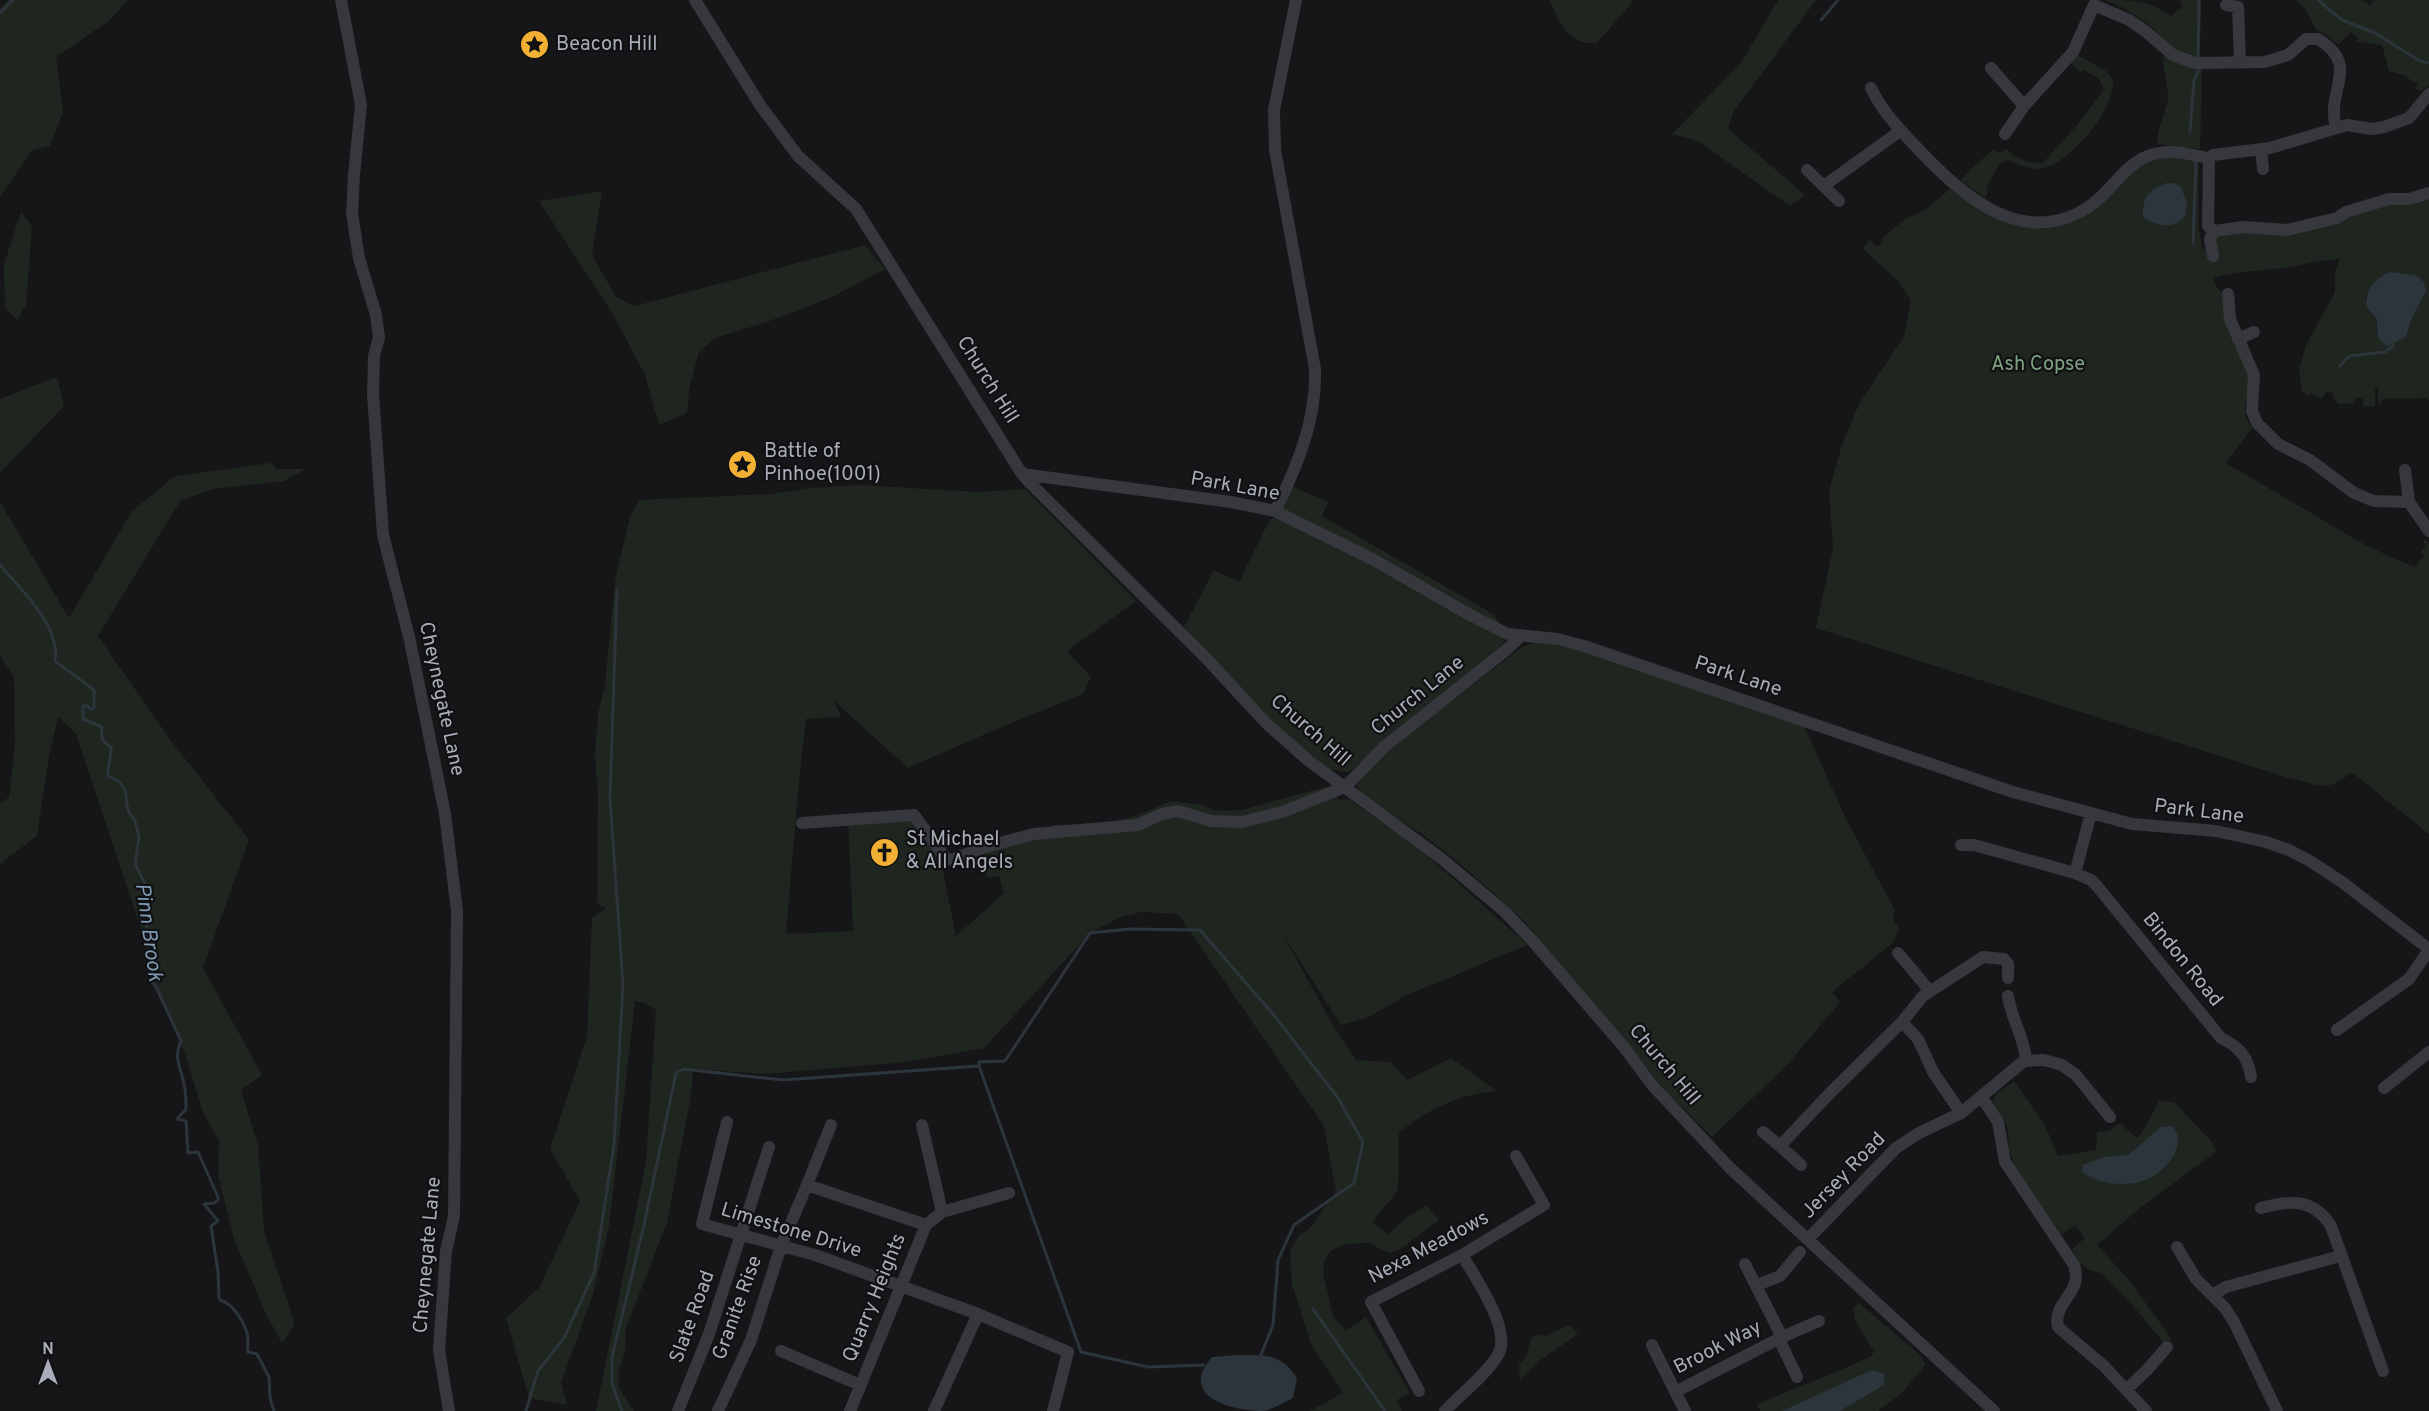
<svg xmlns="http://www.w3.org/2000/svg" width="2429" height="1411" viewBox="0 0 2429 1411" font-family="Overpass,sans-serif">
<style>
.green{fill:#1e261f;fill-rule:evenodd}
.water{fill:#2c353c}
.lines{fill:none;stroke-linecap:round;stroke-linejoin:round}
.stream{stroke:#2c353c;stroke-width:3}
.minor{stroke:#37383d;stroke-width:12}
.labels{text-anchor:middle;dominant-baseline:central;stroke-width:4.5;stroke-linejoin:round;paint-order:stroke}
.poi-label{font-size:20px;fill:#a8adb8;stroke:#111113;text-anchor:start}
.park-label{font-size:20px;fill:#7fa381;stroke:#111113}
.street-label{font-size:20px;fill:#a8adb8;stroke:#111113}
.water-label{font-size:21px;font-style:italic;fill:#7f9bb3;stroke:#111113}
</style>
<rect width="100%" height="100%" fill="#161618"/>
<path class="green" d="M8,0H128L109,21L56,57L63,112L50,146L32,150L0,197V9Z
M1550,0H1634L1597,43C1568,46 1559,23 1550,0Z
M1778,0H1816L1733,112L1728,129L1805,195L1790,206L1698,141L1672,134L1741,63Z
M2105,0C2133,0 2148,0 2171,16L2183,6L2180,0H2201L2200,58C2167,54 2168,40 2147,23C2134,13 2119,6 2105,0Z
M2296,0H2362L2370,6L2374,0H2429V85L2421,91L2416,89L2418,83L2407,78V76L2389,71L2382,45L2356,41L2358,38L2351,32L2338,45L2324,33L2316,30L2306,10Z
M2076,54L2106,71L2113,80C2116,110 2067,166 2040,169C2029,170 2018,164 2008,160L2000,163L1986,188L1989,190L1985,198L1960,180L1992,150L2000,153L2006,149L2011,152V154L2028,162L2042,164L2078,124L2103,91C2103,78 2093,75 2083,70L2081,72L2070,63Z
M2164,54L2202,68L2200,149L2157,144C2156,128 2167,113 2168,97C2168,85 2161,62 2164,54Z
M2156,155L2199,161L2198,224L2202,248L2218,257L2216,240L2218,236L2352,213L2429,196V401L2426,398L2382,399L2381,404H2378V387L2375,388V406H2363V397L2355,398V403L2339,404L2333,398L2332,391L2326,392L2322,399L2312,393L2309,396L2302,391L2299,369L2306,345L2335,292V272L2340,259C2321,260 2303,265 2284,268C2260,271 2236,271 2213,278L2218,289L2226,297L2250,376L2249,401H2245C2244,411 2246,420 2252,428L2226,463L2367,546L2414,567L2424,557L2421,551L2426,547L2423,542L2426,539L2429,544V834L2351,772C2329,794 2317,784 2289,778L1816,628L1833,548L1829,491L1842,445L1859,404L1904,336L1911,300L1898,281L1862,248L1870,240L1877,247L1884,241L1882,238L1905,219L1924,211L1951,188L1975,206L2052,226ZM2426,293L2411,320L2406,337L2376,333L2377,320L2366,306V295Z
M602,191L592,255L616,297L635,306L865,245L885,269L832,297L767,322L715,338L699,352L689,389L687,413L659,425L645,375L614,316L539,201Z
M21,212L32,226L26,305L17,320L5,308L4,264Z
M57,377L64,406L0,473V399Z
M271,463L277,469H306L284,481L213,489L180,501L98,636L169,738L249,840L203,968L262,1075L241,1090L258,1145L264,1231L295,1324L282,1343L266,1314L234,1239L218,1175L219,1141L203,1112L185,1054L157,987L146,944L76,734L58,717L49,756L37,836L0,864V804L9,797L15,744L14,676L0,656V502L69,618L132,511L175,476Z
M859,485L979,492L1025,489L1136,601L1067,651L1091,677L1083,694L992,731L908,768L834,701L841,717L806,719L799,780L786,934L853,931L848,820L914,815L940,857L956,936L1004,893L999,876L988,878L980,855L1012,844L1050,834L1053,825L1108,823L1138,815L1171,801L1202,805L1215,811L1242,810L1329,786L1340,800L1348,799L1415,845L1528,945L1407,995L1369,1017L1341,1025L1282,933L1334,1027L1356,1060L1391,1062L1407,1080L1451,1058L1497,1091C1459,1094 1428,1109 1399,1133L1398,1190L1372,1223L1388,1234L1409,1216L1427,1205L1439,1220L1401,1249L1389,1253L1369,1243L1345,1244L1331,1251L1324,1261L1323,1273L1333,1316L1346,1330L1366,1317L1410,1393L1397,1400L1402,1411H1310L1343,1393L1311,1344L1292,1284L1290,1251L1299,1235L1310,1228L1336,1191L1324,1126L1178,914L1141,912L1118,918L1090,933L984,1048L906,1062L765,1074L693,1069L691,1095L667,1223L626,1328L625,1353L619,1370V1388L634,1411H596L646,1162L656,1010L647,1004L635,1001L609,1226L593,1294L561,1383L567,1405L529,1398L506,1318L539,1288L580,1201L550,1149L587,1036L592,918L606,908L597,904L598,797L595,755L598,714L605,685L616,575L630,517L639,500L771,494L811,488Z
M1291,486L1328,502L1322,516L1495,615L1505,640L1493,657L1349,772L1326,769L1268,719L1184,627L1214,570L1239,582L1269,521L1276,516Z
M1540,641L1599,655L1804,726L1847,821L1895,910L1893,919L1899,929L1893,943L1832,992L1840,1002L1788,1064L1712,1137L1666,1091L1615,1028L1522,919L1457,861L1419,832L1391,815L1360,792L1357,785C1368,767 1387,752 1403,739C1442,707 1483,678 1522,647Z
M2014,1081L2045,1125L2058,1156L2096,1150L2097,1132L2109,1131L2120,1123L2136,1138L2142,1133L2159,1101L2174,1102L2212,1142L2216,1152L2140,1208L2097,1245L2128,1279L2172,1339L2163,1342L2130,1302L2101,1273L2090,1270L2080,1263L2072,1249L2085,1238L2075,1225L2062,1235L2014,1166L2009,1148L2007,1125L1996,1109L1993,1100L1997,1093Z
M1859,1303L1921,1356L1925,1365L1903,1392L1878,1411H1760L1757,1404L1839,1371L1871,1356L1874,1352L1855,1320L1853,1308Z
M1570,1325L1578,1334L1539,1361L1520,1380L1519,1364L1526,1357L1531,1338L1538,1334L1545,1336Z"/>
<path class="water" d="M2167,183H2174L2181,187L2187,204L2185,216C2175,230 2154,226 2143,217C2142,198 2149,189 2167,183Z
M2390,272L2415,275L2424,282L2426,292L2411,320L2406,337L2387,346C2376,339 2377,332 2377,320L2366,306C2366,289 2374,279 2390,272Z
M2172,1126C2190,1143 2165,1173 2146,1180C2125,1187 2099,1185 2082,1172L2083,1165L2104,1157L2128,1155L2161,1127Z
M1237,1355C1265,1355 1281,1353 1297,1378L1293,1398C1284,1402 1272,1410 1263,1411C1230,1411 1178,1396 1212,1357Z
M1872,1370L1884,1374V1385L1840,1411H1782Z"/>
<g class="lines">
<path class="stream" d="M2318,0L2342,20L2375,33L2420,61L2429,63
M0,13L13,0
M1821,20L1838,0
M2198,56L2199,0
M2190,132L2194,80L2199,69
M2193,243L2196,162
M2340,366L2349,356L2385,352L2393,346L2392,342
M0,565C21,589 61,627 55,661L94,690V708L91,709L86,705L83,706V719L102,727C101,738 101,741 111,747C112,757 107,766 108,776L120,782L125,790L128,811L135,821L139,837L135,864L145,884L149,978L156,987L181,1041C173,1058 181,1068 184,1084C186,1092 186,1101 186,1109L177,1119L186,1121L188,1153L198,1152L218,1197V1200L214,1203L204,1204L218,1221L211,1226L218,1272L219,1297L220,1300C233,1304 243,1320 247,1333C249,1339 247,1346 248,1352L257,1354L269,1377L270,1398L274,1411
M979,1066L1081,1352L1148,1367L1204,1365
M1313,1309L1385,1411
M526,1411L538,1371L564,1338L594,1273L614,1145L623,985L610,798L617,590
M622,1411L612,1384V1357L644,1225L676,1073L683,1069L783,1080L979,1066V1062L1005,1061L1090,933L1129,929L1200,930L1273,1014L1338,1098L1363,1142L1354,1183L1294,1225L1278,1260L1273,1325L1261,1355"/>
<path class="minor" d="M341,0L361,105L354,175L352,213L359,258L376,315L379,337L374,356L373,395L383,535L410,641L445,814L457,911L454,1216L446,1251L439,1350L449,1411
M695,0L760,105L798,156L856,209L1022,474L1030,483L1205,657L1266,723L1309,761L1442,859L1505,912L1531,939L1623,1046L1653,1086L1730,1168L1994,1411
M2226,5L2238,7L2240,63
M1991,68L2024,106
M1871,88C1883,113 1901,131 1921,152C1960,193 2016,244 2078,213C2121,192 2125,144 2183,153C2192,155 2201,156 2209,159
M2005,134L2024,106L2073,52L2094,5L2129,20L2144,30L2173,55L2195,63L2265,62L2288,55L2306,39H2318C2362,66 2325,89 2336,128
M2261,149L2263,169
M1807,170L1839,201
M1825,185L1900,131
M2214,231L2208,226L2209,159L2213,155L2270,148L2347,125L2372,129L2384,127L2409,118L2429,94
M2214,231L2243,227L2287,230L2337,218L2346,212L2389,199H2409L2429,193
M2213,256L2210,239L2214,231
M2228,294L2230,319L2254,375L2252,411L2257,423L2278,444L2310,460L2354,493L2374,501L2409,502L2429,531
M2238,339L2254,332
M2405,470L2409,502
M1022,474L1231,502L1275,511L1374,560L1470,615L1508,634L1558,639L1584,646L2013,792L2132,824L2216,831L2266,842L2289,850L2310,861L2342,882L2429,949
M1275,511C1297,467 1317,419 1315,369L1275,150L1274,110L1296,0
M2091,813L2075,873L2091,880L2097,886L2221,1038C2239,1047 2248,1056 2251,1077
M802,823L914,815L945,857L951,860L985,847L1034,834L1138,825L1162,814L1178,811L1211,821L1242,822L1285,811L1345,787L1384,747L1505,651L1521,636
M1961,845H1974L2075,873
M1898,953L1930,991
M2008,996C2011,1019 2025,1038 2026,1061
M1902,1022L1918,1039L1933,1072L1961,1113
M2337,1030L2409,979L2429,950
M2384,1088L2429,1052
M1981,1096L1998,1122L2005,1162L2074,1265C2084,1294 2052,1301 2058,1327L2104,1366L2146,1411
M727,1122L702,1224L815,1255L978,1314L1068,1352L1053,1411
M831,1125L807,1185L926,1225
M922,1125L942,1212
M1763,1132L1780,1146
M1801,1165L1780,1146L1831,1092L1902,1022L1923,996L1983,957L2004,959L2008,964V978
M2261,1208C2290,1200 2313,1198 2331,1226L2383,1371
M1808,1239L1896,1148L1919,1133L1961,1113L2024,1061L2044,1060L2062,1065L2076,1075L2110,1117
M2177,1247L2196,1279L2225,1308L2234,1322L2277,1411
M1745,1264L1782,1337
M1757,1285L1780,1276L1800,1252
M2212,1295L2226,1287L2340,1256
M1779,1339L1797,1377
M1652,1345L1685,1411
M781,1351L860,1385
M2127,1389L2147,1370L2167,1347
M1419,1391L1371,1302L1462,1255L1544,1205L1516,1156
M1675,1392L1782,1337L1819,1321
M678,1411L709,1334L769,1147
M718,1411L751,1340L781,1246L807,1185
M850,1411L926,1225L942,1212L1009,1193
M934,1411L978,1314
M1445,1411C1460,1395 1491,1370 1499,1353C1511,1329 1475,1277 1462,1255"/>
</g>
<defs>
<symbol id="sight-disc" viewBox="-11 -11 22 22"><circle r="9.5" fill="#f2b134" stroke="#111113"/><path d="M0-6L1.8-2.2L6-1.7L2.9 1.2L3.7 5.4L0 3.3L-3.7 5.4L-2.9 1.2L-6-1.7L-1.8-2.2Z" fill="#111"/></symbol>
<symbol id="church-disc" viewBox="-11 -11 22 22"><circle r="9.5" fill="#f2b134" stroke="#111113"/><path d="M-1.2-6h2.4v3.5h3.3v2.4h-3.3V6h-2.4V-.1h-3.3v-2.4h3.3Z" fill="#111"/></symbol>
</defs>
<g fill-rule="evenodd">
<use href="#sight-disc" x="518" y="28" width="33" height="33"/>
<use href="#sight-disc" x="726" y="448" width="33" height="33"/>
<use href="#church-disc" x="868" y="836" width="33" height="33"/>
</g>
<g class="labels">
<g class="poi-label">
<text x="556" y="45">Beacon Hill</text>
<text x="764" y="452">Battle of<tspan x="764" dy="23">Pinhoe(1001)</tspan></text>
<text x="906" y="840">St Michael<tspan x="906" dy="23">&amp; All Angels</tspan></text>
</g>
<g class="park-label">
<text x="2038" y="365">Ash Copse</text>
</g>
<g class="street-label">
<text transform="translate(987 380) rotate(58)">Church Hill</text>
<text transform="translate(1235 487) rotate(10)">Park Lane</text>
<text transform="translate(1738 677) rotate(18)">Park Lane</text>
<text transform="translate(1418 696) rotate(-39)">Church Lane</text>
<text transform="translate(441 699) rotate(78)">Cheynegate Lane</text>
<text transform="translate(1310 731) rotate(41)">Church Hill</text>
<text transform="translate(2199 812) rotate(7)">Park Lane</text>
<text transform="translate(2182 960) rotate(51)">Bindon Road</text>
<text transform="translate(1664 1065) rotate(50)">Church Hill</text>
<text transform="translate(1844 1176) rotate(-46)">Jersey Road</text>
<text transform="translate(791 1231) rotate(17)">Limestone Drive</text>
<text transform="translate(1429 1248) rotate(-28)">Nexa Meadows</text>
<text transform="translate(428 1255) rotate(-85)">Cheynegate Lane</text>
<text transform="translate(875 1298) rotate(-68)">Quarry Heights</text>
<text transform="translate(738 1308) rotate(-70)">Granite Rise</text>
<text transform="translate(693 1317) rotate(-70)">Slate Road</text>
<text transform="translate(1718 1348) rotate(-27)">Brook Way</text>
</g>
<g class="water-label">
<text transform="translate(148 932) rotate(82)">Pinn Brook</text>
</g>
</g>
<g transform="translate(48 1363)" stroke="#111113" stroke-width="4.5" paint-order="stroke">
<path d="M0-4.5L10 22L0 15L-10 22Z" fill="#a8adb8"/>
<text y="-9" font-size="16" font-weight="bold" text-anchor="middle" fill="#a8adb8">N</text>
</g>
</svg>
